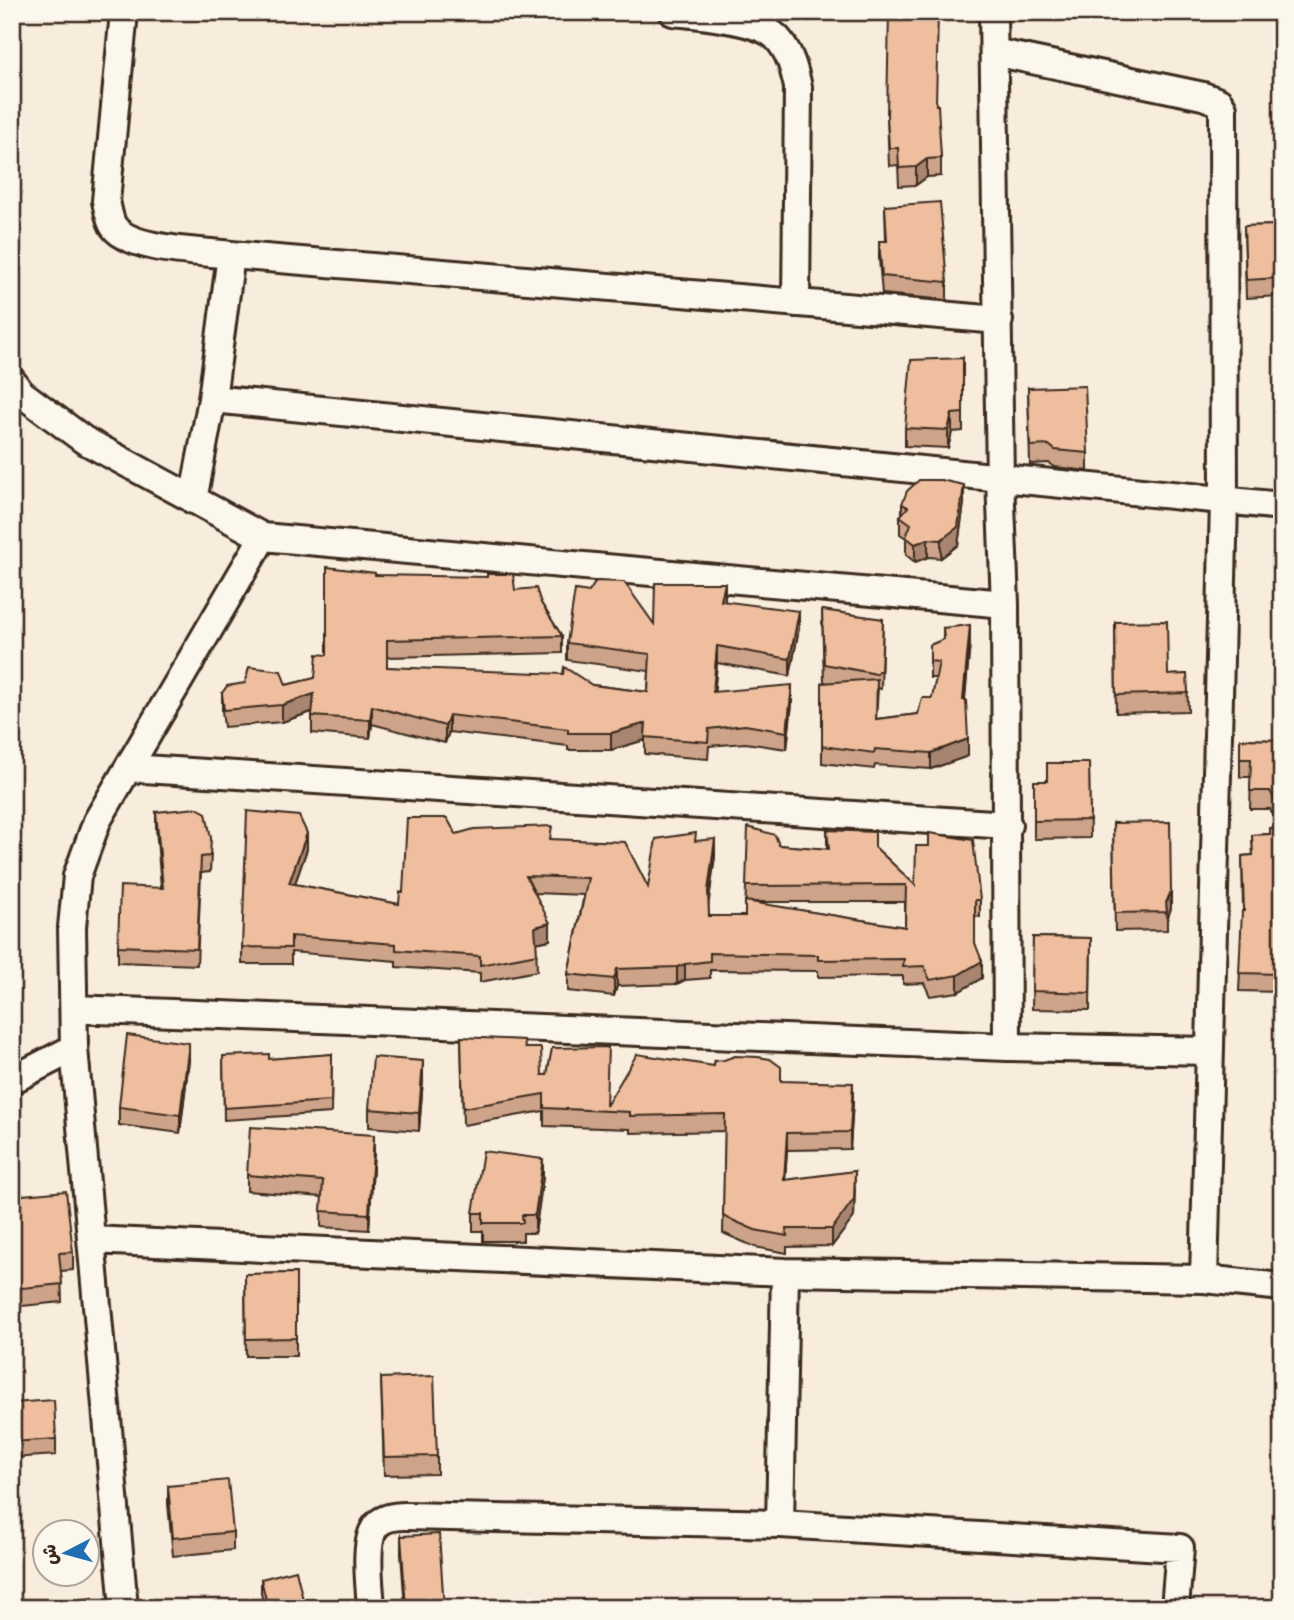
<svg xmlns="http://www.w3.org/2000/svg" width="1294" height="1620" viewBox="0 0 1294 1620" font-family="Sriracha,'Playpen Sans Arabic',sans-serif">
<style>
.lines{fill:none;stroke-linecap:round;stroke-linejoin:round}
.minor-casing{stroke:#3b2a1e;stroke-width:32}
.minor{stroke:#fbf7ec;stroke-width:26}
.wall{fill:#cda389;stroke:#3b2a1e;stroke-width:2;fill-rule:evenodd}
.shaded-wall{fill:#a7856f;stroke:#3b2a1e;stroke-width:2}
.building{fill:#eebe9f;stroke:#3b2a1e;stroke-width:2}
</style>
<rect width="100%" height="100%" fill="#f8ecdd"/>
<filter id="ink" filterUnits="userSpaceOnUse"><feTurbulence type="fractalNoise" baseFrequency=".0143" numOctaves="2"/><feDisplacementMap in="SourceGraphic" scale="14" xChannelSelector="R" yChannelSelector="G"/><feConvolveMatrix kernelMatrix="1 2 1 2 8 2 1 2 1" color-interpolation-filters="sRGB"/></filter>
<g filter="url(#ink)">
<g class="lines">
<defs>
<path id="minor" d="M124,12L106,201C108,209 109,220 114,227C132,251 202,251 231,255L999,320
M673,12C699,15 759,19 777,38C790,52 794,69 798,87L796,303
M993,12L1000,479L1005,604L1007,1047
M994,52L1203,96L1219,102L1223,108L1224,502L1204,1279
M12,381L21,393L84,440L263,537L1005,604
M212,399L1282,506
M193,500L212,399L231,255
M129,768L1008,825
M74,1009L1007,1047L1210,1051
M12,1080L74,1048
M91,1240L785,1272L1204,1279L1282,1287
M780,1524L785,1272
M124,1608L74,1048L72,927L77,876L97,821L263,537
M371,1608C370,1587 362,1536 379,1523C386,1517 396,1516 405,1516L780,1524L1180,1548L1175,1608"/>
</defs>
<use href="#minor" class="minor-casing"/>
<use href="#minor" class="minor"/>
</g>
<path class="wall" d="M936,105L941,158V176L927,177L916,185L899,186L898,165L889,166L887,116Z
M885,206L947,282V300L882,294L879,259V241H886Z
M1282,225V296L1246,298L1244,226Z
M963,358V431L952,432L948,448L905,446V428Z
M1028,388L1088,453V471L1055,467L1049,463L1030,464Z
M964,503L958,545L941,558L928,557L915,562L906,555V538L900,534V516L902,514V504Z
M375,575L515,590L541,603L562,636V653L387,657V667L592,685L648,692L649,671L567,660V643L654,624L725,602L799,628L790,676L717,663L714,692L792,703L787,749L745,743L709,746L708,759L645,754V740L611,750H568V746L449,732L445,743L372,724L370,738L312,733V712L282,722L224,727L222,711V693L286,685L315,678L327,655Z
M822,610L883,619L881,689L878,688L876,719L918,714L932,698L936,678H930V645L943,640V628L970,642L965,700L968,756L931,769L875,765L874,769L822,763V683H828L824,682Z
M1115,622L1168,675L1187,674L1188,711L1116,713Z
M1240,739L1282,740V992L1239,991L1243,911L1242,856L1253,855L1252,835L1270,834L1280,827L1270,809H1250L1251,777H1240Z
M1089,763L1090,838L1034,839V781H1047Z
M156,812L211,854L210,872L201,873L197,965L118,962V946L161,887L156,828Z
M1113,823L1171,908L1167,920V930L1115,931Z
M827,830L875,847L915,885L980,900V917L975,916V944L982,978L958,992L930,996L924,983L903,984V976L818,977V971L710,970V978L685,980L677,984L617,986L614,996L568,991V974L584,895L535,893L550,940L536,943L537,971L480,982V973L396,967V961L291,952V964H242V947L307,849L295,884L399,904L403,892L456,834L552,839L648,887L696,841L715,856L708,904L709,916H745L746,886L779,845L827,849ZM750,902H905V927Z
M1033,937L1091,938L1090,1010L1032,1009Z
M461,1037L525,1048L542,1075L607,1105L781,1081L853,1100L850,1149L787,1150L785,1180L855,1188L854,1217L832,1246L787,1247V1253L755,1247L723,1233L725,1131L630,1133V1129L544,1126V1111L463,1125Z
M332,1054L331,1113L224,1120L223,1056L269,1059Z
M189,1060L180,1133L119,1125V1107Z
M423,1079L419,1131L369,1127V1109Z
M374,1151L369,1230L321,1227L322,1197L247,1191V1175Z
M543,1177L535,1233H523V1241H483V1231H473V1213Z
M12,1196L73,1252V1270L61,1271L62,1302L12,1307Z
M296,1273V1356H246L245,1274Z
M381,1378L437,1456V1474L384,1475Z
M12,1403L56,1439V1455L12,1458Z
M168,1486L233,1532V1550L173,1556L168,1504Z
M401,1536L444,1608H405L401,1554Z
M261,1579L305,1608H264L261,1593Z"/>
<path class="shaded-wall" d="M927,159V177L916,185V167Z
M952,414V432L948,448V430Z
M964,485V503L958,545L941,558V540Z
M928,539V557L915,562V544Z
M725,583V600L721,619V601Z
M799,611V628L790,676V659Z
M970,625V642L963,717V700Z
M717,646V663L713,709V692Z
M792,685V703L787,749V732Z
M314,694V711L282,722V705Z
M372,706V724L370,738V720Z
M449,715V732L445,743V726Z
M646,723L645,740L611,750V733Z
M968,739V756L931,769V753Z
M307,833V849L289,900V883Z
M715,839V856L708,908V891Z
M1171,891V908L1167,920L1166,903Z
M550,923V940L535,943V927Z
M982,961V978L958,992V975Z
M685,964V980L677,984V967Z
M617,969V986L614,996V979Z
M189,1043V1060L180,1133V1115Z
M423,1061V1079L419,1131V1113Z
M853,1083V1100L850,1149V1132Z
M787,1133V1150L784,1198V1180Z
M374,1135V1151L369,1230V1214Z
M543,1159V1177L535,1233V1215Z
M855,1171L854,1217L832,1246V1229Z"/>
<path class="building" d="M889,12H938L936,105H938L941,158L927,159L916,167L899,168L898,148H889L887,116Z
M940,202L947,282L882,276L879,241H887L885,206Z
M1282,225V278L1246,280L1244,226Z
M963,358V413L952,414L948,430L905,428L911,360Z
M1085,386L1088,453L1055,450L1049,445L1030,446L1028,388Z
M919,480H941L964,485L958,527L941,540L928,539L915,544L906,537L911,524L900,516L908,507L902,504L907,491Z
M327,567L375,573V575L487,577V574H513L515,590L536,588L541,603L562,636L387,640V667L563,674L564,667L592,685L648,692L650,654L567,643L575,590L589,592L596,581L624,582L654,624L655,583H725L721,601L799,611L790,659L717,646L713,692L792,685L787,732L745,725L709,729L708,742L645,737L646,723L611,733H568V729L449,715L445,726L372,706L370,720L312,716L314,694L282,705L224,710L222,693L227,686L245,683L249,667L281,671L286,685L315,678L317,654L327,655Z
M822,610L883,619L881,671H878L877,674L824,664Z
M1167,621L1168,675L1187,674L1188,693L1116,695L1115,622Z
M970,625L963,700H966L968,739L931,753L875,749L874,753L822,746V683L877,679L876,719L918,714L922,698H932L939,662L930,661V645L944,639L943,628Z
M1240,739L1282,740V812L1270,791H1250L1251,759H1240Z
M1047,763H1089L1090,820L1034,821V781H1047Z
M197,808L206,813L211,838L210,856L201,857L197,949L118,946L120,886L163,888L156,812Z
M247,811L299,816L307,833L289,883L399,904L400,892H403L407,818H447L456,834L474,829L552,826L550,839L625,842L648,887L656,839L696,833L695,841L715,839L708,891L709,916H745V901L905,927L906,885L746,886L748,827L775,835L779,845L829,849L827,830L875,832V847L915,885L916,846H929V833L973,840L980,900H975V943L982,961L958,975L930,980L924,966L903,967L904,959L818,960V955L710,953V961L685,964L677,967L617,969L614,979L568,974L588,878L526,876L550,923L535,927L537,954L480,965V956L396,950V944L291,936V948L242,947Z
M1170,822L1171,891L1166,903L1167,912L1115,913L1113,823Z
M1282,827V974L1239,973L1242,911H1244L1242,856L1253,855L1252,835L1270,834V828Z
M1033,937L1091,938L1090,993L1032,991Z
M127,1035L189,1043L180,1115L119,1107Z
M461,1037L524,1040L525,1048H541L542,1075H547L552,1048L608,1047L606,1106L637,1054L714,1066V1061L724,1060L735,1056L758,1057L770,1059L781,1067V1081L853,1083L850,1132L787,1133L784,1180L855,1171L854,1199L832,1229H786L787,1236L755,1230L723,1216L725,1114L630,1116V1112L544,1108V1094L463,1108Z
M269,1054V1059L332,1054L331,1101L224,1108L223,1056Z
M373,1057L423,1061L419,1113L369,1109Z
M250,1127L374,1135L369,1214L321,1211L323,1181L247,1175Z
M483,1151L543,1159L535,1215H522L523,1223H483V1213H473Z
M66,1191L73,1252L59,1253L62,1284L12,1289V1196Z
M296,1273V1338L246,1339L245,1274Z
M434,1376L437,1456L384,1457L381,1378Z
M54,1400L56,1439L12,1442V1403Z
M228,1480L233,1532L173,1538L168,1486Z
M439,1534L444,1608H406L401,1536Z
M296,1570L305,1608H268L261,1579Z
M93,1598L94,1608H32V1607Z"/>
</g>
<rect width="1294" height="1620" fill="none" stroke="#fbf7ec" stroke-width="42"/>
<rect x="21" y="21" width="1252" height="1578" fill="none" stroke="#3b2a1e" stroke-width="2.5" filter="url(#ink)"/>
<g transform="translate(66 1553) rotate(264)"><circle r="33" fill="#fbf7ec" stroke="#aea59a" stroke-width="2"/>
<path d="M0-5L12 26L0 18L-12 26Z" fill="#1f6fb2"/>
<text y="-10" font-size="19" font-weight="bold" text-anchor="middle" fill="#3b2a1e">ش</text>
</g>
</svg>
